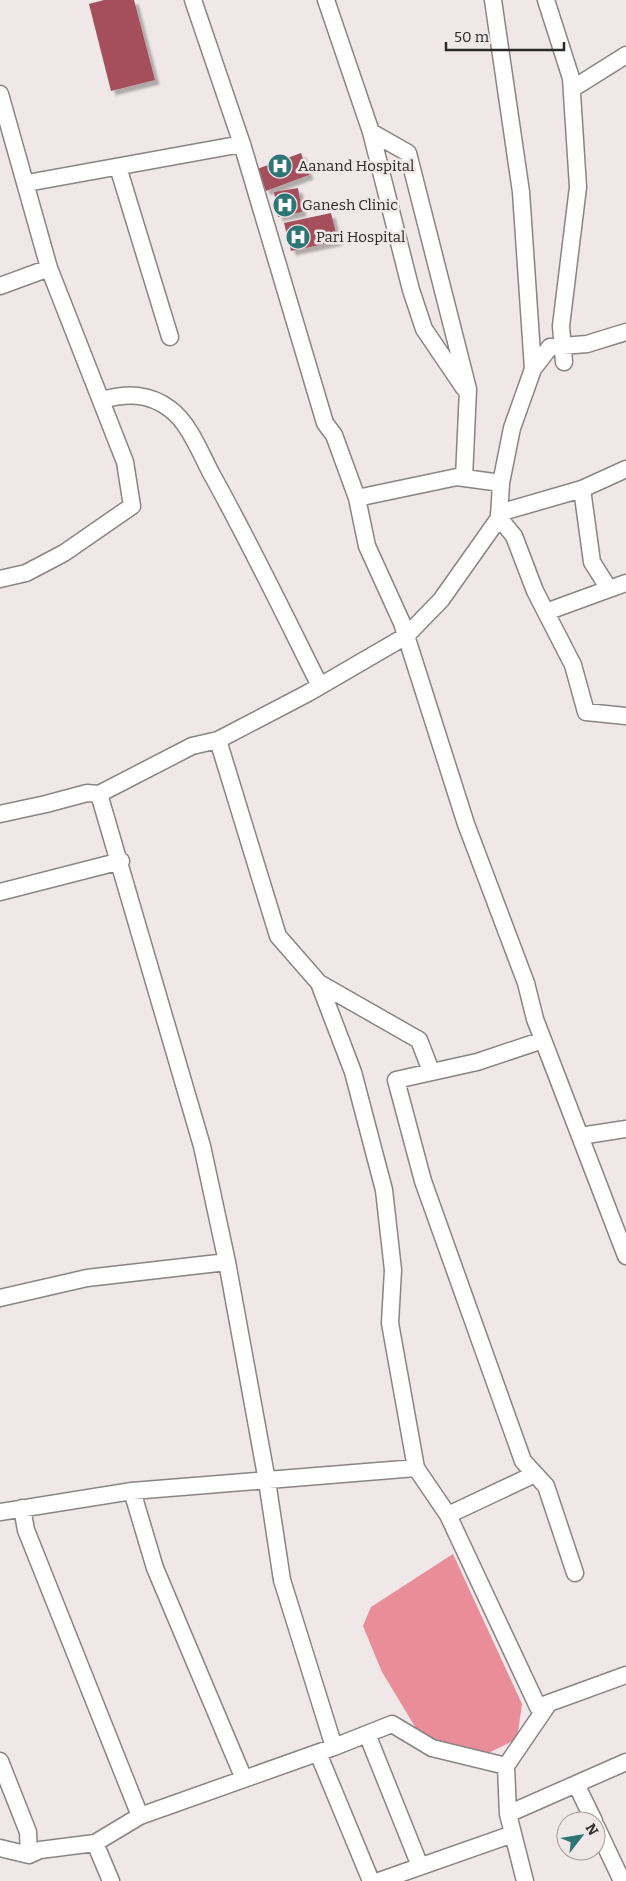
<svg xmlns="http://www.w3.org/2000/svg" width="626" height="1881" viewBox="0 0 626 1881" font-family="Bitter,serif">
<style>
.water{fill:#e98d98}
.building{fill:#a5505c;filter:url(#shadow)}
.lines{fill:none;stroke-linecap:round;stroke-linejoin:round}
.minor-casing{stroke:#8b8484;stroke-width:19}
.minor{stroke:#fff;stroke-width:16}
.labels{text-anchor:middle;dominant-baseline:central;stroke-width:5;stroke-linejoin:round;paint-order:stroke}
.poi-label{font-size:15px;fill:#2c292a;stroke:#efe7e8;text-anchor:start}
</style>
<defs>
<filter id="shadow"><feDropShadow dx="4.5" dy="4.5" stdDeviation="1" flood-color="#0004"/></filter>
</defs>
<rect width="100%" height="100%" fill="#efe7e8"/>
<path class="water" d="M453,1554L522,1704L517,1739L486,1754L434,1758L382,1672L363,1626L371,1607Z"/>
<path class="building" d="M104,0H134L155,80L111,91L89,4Z
M301,153L309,175L266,191L257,169Z
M298,188L302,212L278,217L274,192Z
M331,213L338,241L291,251L284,223Z"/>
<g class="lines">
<defs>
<path id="minor" d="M193,0L242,144L325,423L334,435L357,498L367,546L402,623L466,824L526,983L535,1019L626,1256
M326,0L371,132L411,290L424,329L464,388L468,389
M493,0L521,192L533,369
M546,0L571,78L578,187L561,326L564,362
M572,89L626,55
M0,94L49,268L125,462L132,506L64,553L26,573L0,579
M371,132L408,153L468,389L464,478
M118,167L170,337
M27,183L242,144
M0,286L49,268
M102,400C127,393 149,393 170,409C189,423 200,452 211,473C250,543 284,614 320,686
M582,489L626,469
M357,498L457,477L501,483
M499,513L582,489L592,562L609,589L626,583
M499,518L514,536L535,591L573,665L586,712L626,716
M546,612L609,589
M218,740L278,936L319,983L419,1040L431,1071
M99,794L202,1146L227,1262L267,1481L282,1580L334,1747
M0,814L46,804L87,793L99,794L192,746L218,740L308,693L406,636L441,600L499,518L501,483L512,428L533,369L550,347L587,344L626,332
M0,892L121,861
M319,983L353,1072L384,1190L393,1270L390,1323L416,1468L448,1515L538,1707L626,1675
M543,1040L477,1062L396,1080L423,1181L523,1461L546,1486L575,1573
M580,1136L626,1129
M0,1298L87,1278L227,1262
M132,1491L155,1568L244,1779
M22,1508L26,1530L140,1816
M0,1512L132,1491L416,1468
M448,1515L535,1474
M367,1734L420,1866
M318,1753L371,1881
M0,1761L28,1832L29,1855
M508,1814L506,1766L549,1703
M594,1821L576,1784L626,1762
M596,1826L622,1881
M95,1843L111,1881
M0,1848L29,1855L40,1850L95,1843L140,1816L334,1747L392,1724L432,1748L506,1766
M379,1881L513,1834
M525,1881L508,1814L576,1784"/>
</defs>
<use href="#minor" class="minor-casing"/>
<use href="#minor" class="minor"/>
</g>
<defs>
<symbol id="hospital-disc" viewBox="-11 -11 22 22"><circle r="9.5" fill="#2d7675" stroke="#efe7e8"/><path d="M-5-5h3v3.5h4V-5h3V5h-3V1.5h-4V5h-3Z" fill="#fff"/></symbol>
</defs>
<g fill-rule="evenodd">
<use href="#hospital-disc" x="266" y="152" width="28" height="28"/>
<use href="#hospital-disc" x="271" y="191" width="28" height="28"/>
<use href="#hospital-disc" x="284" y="223" width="28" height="28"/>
</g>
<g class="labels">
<g class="poi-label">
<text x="298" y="166">Aanand Hospital</text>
<text x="302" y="205">Ganesh Clinic</text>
<text x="316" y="237">Pari Hospital</text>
</g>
</g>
<g transform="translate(581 1836) rotate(59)"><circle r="24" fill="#efe7e8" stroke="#a19b9c"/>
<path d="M0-4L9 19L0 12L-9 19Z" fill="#2d7675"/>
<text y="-8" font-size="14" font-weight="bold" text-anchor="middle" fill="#2c292a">N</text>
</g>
<path d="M446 42v8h118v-8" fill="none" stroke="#2c292a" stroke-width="2.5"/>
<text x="454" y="42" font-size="15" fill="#2c292a" stroke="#efe7e8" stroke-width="4" paint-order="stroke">50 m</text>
</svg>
